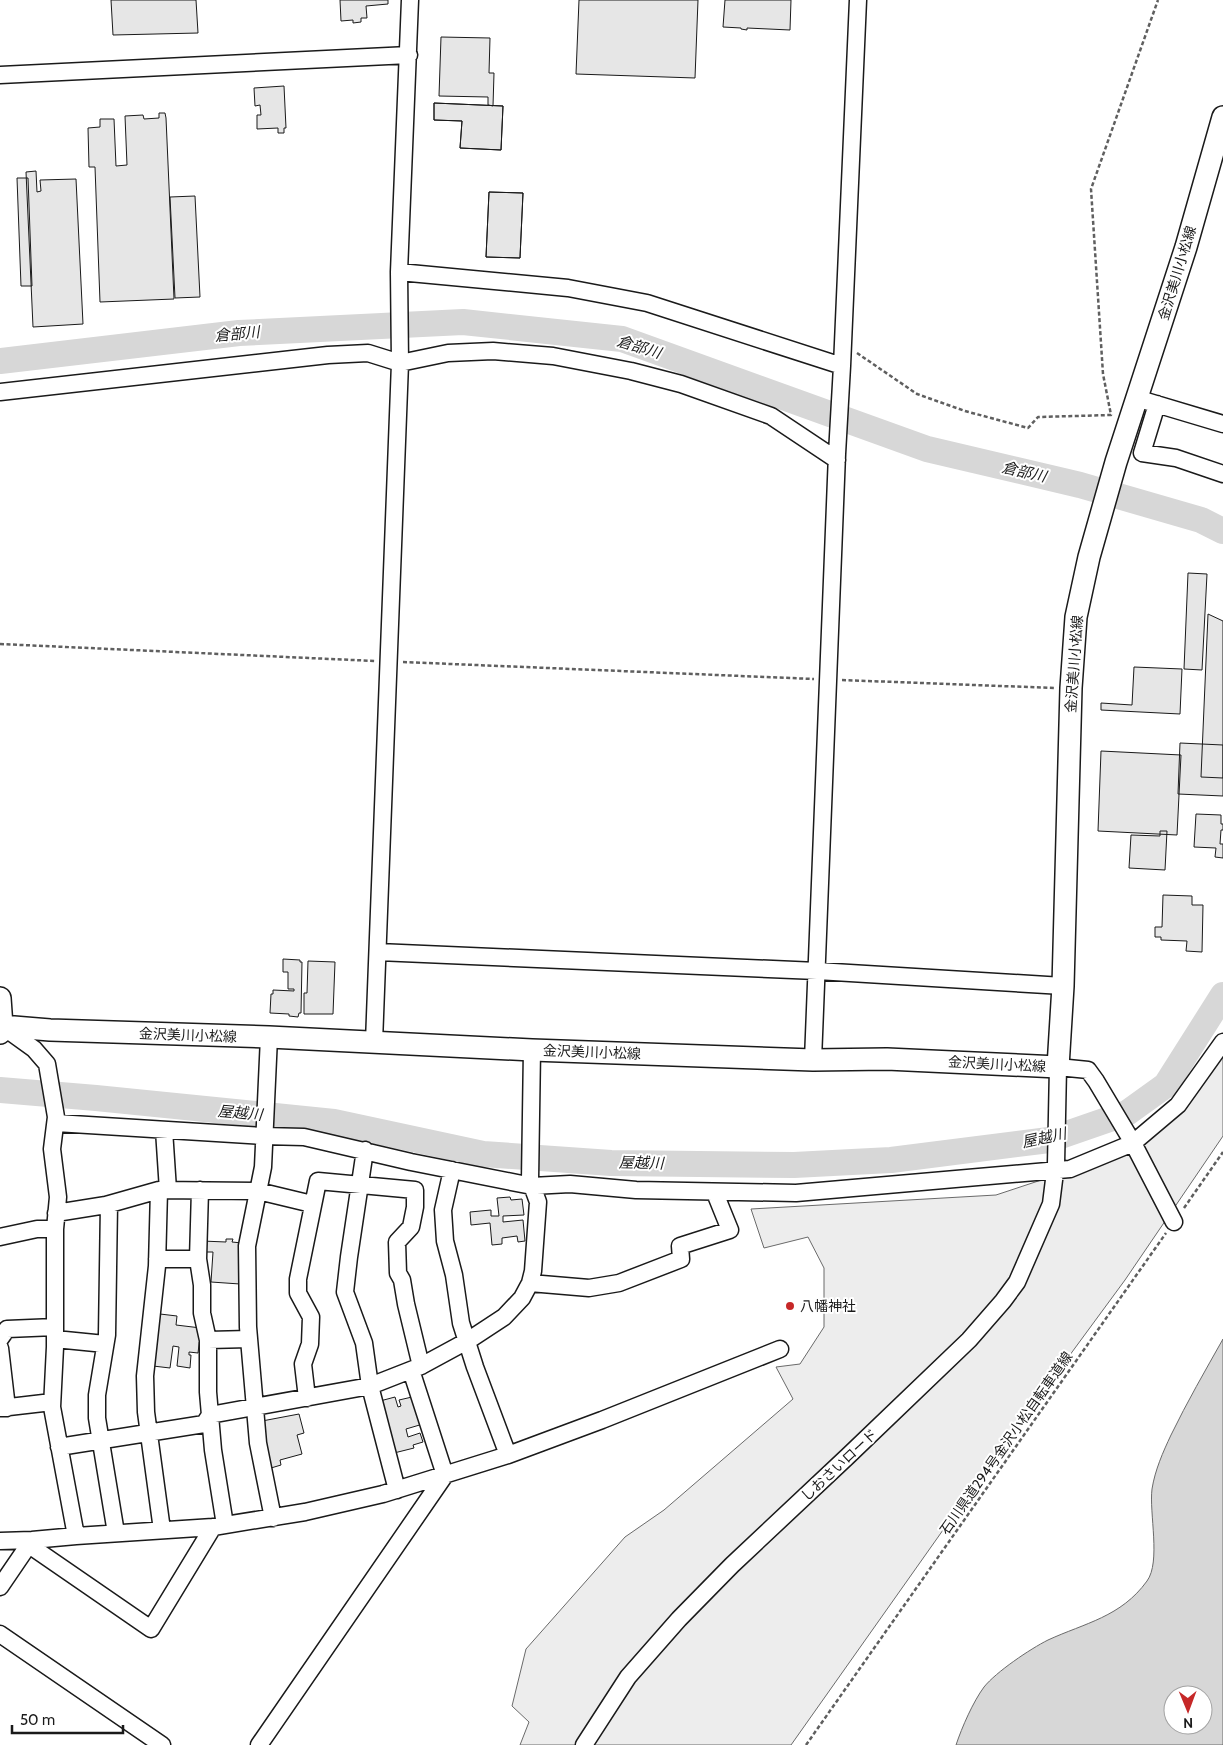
<svg xmlns="http://www.w3.org/2000/svg" width="1223" height="1745" viewBox="0 0 1223 1745" font-family="Cabin,'Noto Sans JP',sans-serif">
<style>
.built{fill:#ededed;stroke:#6a6a6a}
.water{fill:#d7d7d7;stroke:#6a6a6a;fill-rule:evenodd}
.lines{fill:none;stroke-linecap:round;stroke-linejoin:round}
.river{stroke:#d7d7d7;stroke-width:26}
.building{fill:#e6e6e6;stroke:#1a1a1a}
.minor-casing{stroke:#1a1a1a;stroke-width:19}
.major-casing{stroke:#1a1a1a;stroke-width:24}
.path{stroke:#5f5f5f;stroke-width:2.5;stroke-dasharray:4 2.5;stroke-linecap:butt}
.minor{stroke:#fff;stroke-width:16}
.major{stroke:#fff;stroke-width:21}
.poi-dot{fill:#c62828;stroke:#fff;stroke-width:2}
.labels{text-anchor:middle;dominant-baseline:central;stroke-width:4;stroke-linejoin:round;paint-order:stroke}
.street-label{font-size:14px;fill:#1a1a1a;stroke:#fff}
.poi-label{font-size:14px;fill:#1a1a1a;stroke:#fff;text-anchor:start}
.water-label{font-size:15px;font-style:italic;fill:#1a1a1a;stroke:#fff}
</style>
<rect width="100%" height="100%" fill="#fff"/>
<path class="built" d="M1223,1055V1136L1125,1280L989,1465L791,1745H520L529,1722L512,1706L526,1649L625,1537L664,1510L793,1399L776,1367L800,1364L824,1327V1268L808,1237L764,1248L751,1209L996,1195L1120,1154Z"/>
<path class="water" d="M1223,1339V1745H956C962,1727 973,1702 984,1687C996,1672 1030,1649 1048,1640C1085,1623 1121,1617 1147,1581C1161,1562 1149,1513 1152,1489C1155,1470 1163,1452 1171,1435C1187,1402 1205,1371 1223,1339ZM1173,1695H1203V1725H1173Z"/>
<g class="lines">
<path class="river" d="M0,361L239,333L463,322L622,339L927,449L1080,485L1201,520L1223,531
M0,1090L96,1098L334,1122L483,1154L611,1163L794,1165L891,1160L1049,1140L1127,1113L1166,1085L1223,995"/>
</g>
<path class="building" d="M111,0H196L198,33L113,35Z
M340,0H388V4L366,6L367,18H361V22L353,23V20L341,21Z
M579,0H698L695,78L576,74Z
M725,0H791L790,30L747,28V30L741,29V28L723,27Z
M441,37L490,38L489,73H494L493,106L488,105V97L439,96Z
M284,86L286,128H284V133H278V128L257,129V115H261L260,105L255,106L254,88Z
M434,103L503,106L501,150L460,148L462,121L434,120Z
M434,103L503,106L501,150L460,148L462,121L434,120Z
M159,113H165L166,118L174,299L100,302L95,167H89L88,128L100,127V119H114L116,166L127,165L125,116L143,115L144,119L159,118Z
M36,171L37,192L41,191L40,180L76,179L83,324L33,327L26,172Z
M17,178H28L32,286H21Z
M489,192L523,193L520,258L486,257Z
M489,192L523,193L520,258L486,257Z
M195,196L200,297L175,298L170,197Z
M1188,573L1207,574L1202,670L1184,669Z
M1208,614L1223,621V778L1201,777Z
M1134,667L1182,669L1180,714L1101,710V703L1132,705Z
M1180,743L1223,745V796L1178,794Z
M1101,751L1181,755L1177,835L1098,831Z
M1196,814L1221,815V824H1223V830H1221L1220,844H1223V858L1215,857L1216,848L1194,847Z
M1160,831H1167L1165,870L1129,868L1131,835L1160,836Z
M1163,895L1192,896V905H1203L1202,952L1186,951L1187,941L1161,940V937H1155V927H1162Z
M283,959L300,960V962H302L301,1013H299L298,1017L289,1016V1014L270,1013L271,994H273V990L294,991V989H288V972H283Z
M308,961L335,962L333,1014H304V993H307Z
M510,1197L511,1200L522,1199L524,1215L503,1216V1222L523,1220L525,1241L518,1242L517,1236L502,1238V1244L492,1245L490,1223L471,1225L470,1212L491,1210V1216H499L497,1198Z
M226,1239H233L232,1242L242,1243L240,1284L211,1282L213,1252H202V1241L226,1242Z
M160,1314L177,1316L176,1325L201,1328L198,1353L189,1352V1355H191L190,1368L177,1366L179,1347L173,1346L170,1368L153,1366Z
M395,1397L398,1407L401,1406L399,1400L412,1397L423,1424L406,1429L408,1437L420,1433L423,1442L413,1445L414,1448L394,1453L380,1401Z
M299,1414L304,1433L297,1435L302,1454L280,1460L281,1465L271,1468L260,1424L262,1421Z"/>
<g class="lines">
<defs>
<path id="minor" d="M0,75L409,55
M399,272L568,288L647,303L842,366
M0,392L328,355L368,353L400,363L448,353L493,351L553,356L631,371L681,384L771,416L837,460
M1146,401L1223,424
M1157,404L1142,453L1176,458L1223,474
M378,952L817,971L1063,986
M2,1026L34,1049L47,1064L56,1117L52,1149L58,1197L55,1229V1347L52,1407L76,1536
M269,1037L263,1167L247,1246L248,1327L258,1443L273,1518
M374,1042L400,363L399,272L410,0
M813,1060L837,454L842,366L858,0
M56,1123L263,1136L304,1137L411,1162L532,1186L570,1184L636,1190L796,1193L1070,1169L1133,1143L1178,1105L1223,1042
M164,1130L168,1190
M365,1150L349,1257L345,1292L364,1343L370,1386L397,1490
M452,1170L443,1210L445,1241L454,1275L461,1323L475,1367L508,1455
M159,1190L157,1266L145,1376L146,1412L162,1530
M200,1190L198,1259L202,1285V1313L208,1340V1392L213,1450L225,1525
M109,1204L107,1335L97,1395V1418L116,1533
M56,1213L106,1205L159,1190L258,1191L312,1204
M0,1237L37,1229H55
M157,1259H198
M530,1283L589,1288L619,1283L681,1259L680,1246L730,1230L715,1193
M0,1339L7,1329L55,1327
M55,1339L105,1344
M208,1340L249,1339
M0,1348L7,1408
M411,1370L445,1475
M307,1398L303,1364L310,1344L311,1317L298,1293V1279L318,1181L415,1190V1207L411,1227L397,1242L398,1273L402,1280L406,1304L421,1366
M0,1408L52,1402
M59,1447L204,1424L210,1415L370,1386L421,1366L469,1340L504,1317L522,1298L530,1283L533,1271L538,1202L530,1180L532,1050
M0,1541L32,1540L76,1536L213,1527L305,1512L383,1494L508,1455L602,1420L780,1349
M29,1545L151,1629L213,1527
M0,1587L32,1540
M0,1634L162,1745
M259,1745L445,1475
M584,1745L628,1677L679,1619L732,1565L848,1456L969,1340L1003,1301L1017,1282L1051,1204L1056,1164L1058,1067L1088,1070L1096,1081L1133,1143L1174,1222"/>
<path id="major" d="M0,998L2,1026L0,1033
M2,1026L50,1030L269,1037L532,1050L813,1060L887,1059L1058,1067L1063,986L1071,688L1076,617L1089,557L1116,462L1186,247L1223,117"/>
</defs>
<use href="#minor" class="minor-casing"/>
<use href="#major" class="major-casing"/>
<path class="path" d="M857,353L917,394L965,411L1028,428L1038,417L1111,415L1103,374L1091,189L1158,0
M0,644L375,661
M403,662L814,679
M842,680L1054,688
M1184,1208L1223,1152
M806,1745L1166,1233"/>
<use href="#minor" class="minor"/>
<use href="#major" class="major"/>
</g>
<circle class="poi-dot" cx="790" cy="1306" r="5"/>
<g class="labels">
<g class="street-label">
<text transform="translate(1177 273) rotate(-73)">金沢美川小松線</text>
<text transform="translate(1074 664) rotate(-86)">金沢美川小松線</text>
<text transform="translate(188 1035) rotate(2)">金沢美川小松線</text>
<text transform="translate(592 1052) rotate(2)">金沢美川小松線</text>
<text transform="translate(997 1064) rotate(3)">金沢美川小松線</text>
<text transform="translate(1006 1443) rotate(-55)">石川県道294号金沢小松自転車道線</text>
<text transform="translate(839 1465) rotate(-43)">しおさいロード</text>
</g>
<g class="poi-label">
<text x="800" y="1306">八幡神社</text>
</g>
<g class="water-label">
<text transform="translate(237 334) rotate(-5)">倉部川</text>
<text transform="translate(639 347) rotate(17)">倉部川</text>
<text transform="translate(1024 472) rotate(13)">倉部川</text>
<text transform="translate(240 1113) rotate(5)">屋越川</text>
<text transform="translate(1044 1138) rotate(-12)">屋越川</text>
<text transform="translate(641 1163) rotate(1)">屋越川</text>
</g>
</g>
<g transform="translate(1188 1710) rotate(179)"><circle r="24" fill="#ffffff" stroke="#a3a3a3"/>
<path d="M0-4L9 19L0 12L-9 19Z" fill="#c62828"/>
<text y="-8" font-size="14" font-weight="bold" text-anchor="middle" fill="#1a1a1a">N</text>
</g>
<path d="M12 1725v8h111v-8" fill="none" stroke="#1a1a1a" stroke-width="2.5"/>
<text x="20" y="1725" font-size="15" fill="#1a1a1a" stroke="#ffffff" stroke-width="4" paint-order="stroke">50 m</text>
</svg>
